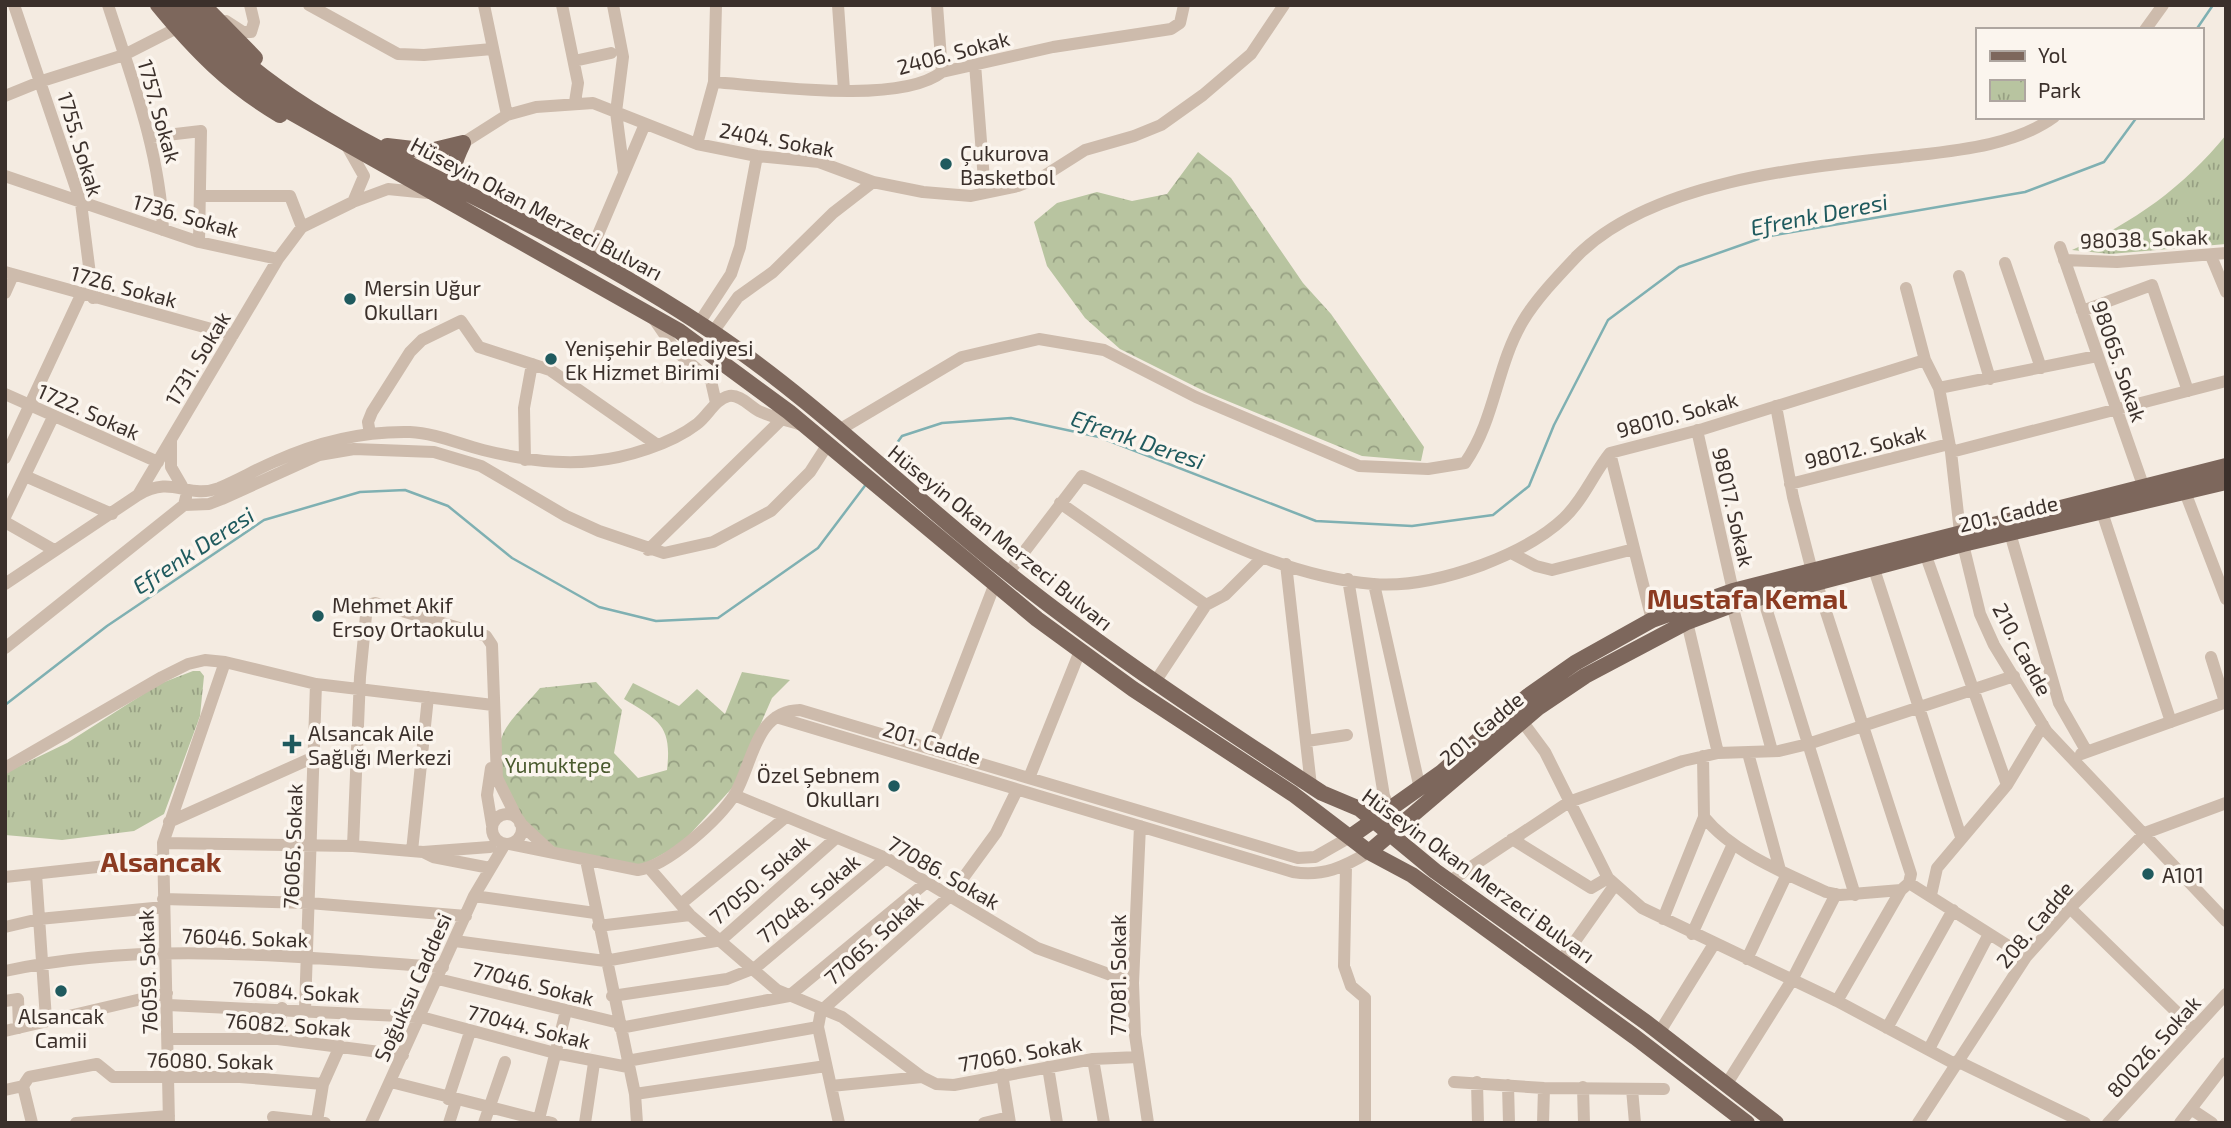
<svg xmlns="http://www.w3.org/2000/svg" width="2231" height="1128" viewBox="0 0 2231 1128" font-family="'Exo 2',sans-serif">
<style>
.forest{fill:url(#forest-crowns)}
.park{fill:url(#park-tufts)}
.lines{fill:none;stroke-linecap:round;stroke-linejoin:round}
.stream{stroke:#7fb0b2;stroke-width:2.5}
.minor{stroke:#cdbbac;stroke-width:12}
.major{stroke:#7d675c;stroke-width:16}
.poi-dot{fill:#1f5a5e;stroke:#fbf5ee;stroke-width:2.5}
.labels{text-anchor:middle;dominant-baseline:central;stroke-width:7;stroke-linejoin:round;paint-order:stroke}
.street-label{font-size:21px;fill:#3b302b;stroke:#fbf5ee}
.poi-label{font-size:21px;fill:#3b302b;stroke:#fbf5ee;text-anchor:start}
.park-label{font-size:21px;fill:#4a5a2e;stroke:#fbf5ee}
.water-label{font-size:23px;font-style:italic;fill:#1f5a5e;stroke:#fbf5ee}
.district-label{font-size:28px;font-weight:bold;fill:#8c3b22;stroke:#fbf5ee}
</style>
<defs>
<pattern id="forest-crowns" width="20" height="18" patternUnits="userSpaceOnUse" patternTransform="scale(1.75)"><rect width="20" height="18" fill="#b8c4a0"/><path d="M2 6a3 3 0 1 1 6 0M12 15a3 3 0 1 1 6 0" fill="none" stroke="#97a083"/></pattern>
<pattern id="park-tufts" width="24" height="20" patternUnits="userSpaceOnUse" patternTransform="scale(1.75)"><rect width="24" height="20" fill="#b8c4a0"/><path d="M3 7l-1-3M5 7V3M7 7l1-3M15 17l-1-3M17 17v-4M19 17l1-3" fill="none" stroke="#97a083"/></pattern>
</defs>
<rect width="100%" height="100%" fill="#f4ebe1"/>
<path class="forest" d="M1198,152L1231,178L1303,283L1331,314L1424,447L1421,461L1362,456L1208,393L1120,349L1085,318L1047,266L1034,222L1057,203L1097,192L1132,201L1167,194Z
M742,672L790,680L772,698L733,787L681,844L641,866L560,850C524,833 484,775 503,734C510,718 529,702 540,688L596,682L622,710L614,753L638,778L667,770C672,726 660,721 624,699L633,683L679,706L697,689L725,714Z"/>
<path class="park" d="M2226,135V244L2110,254L2072,250C2133,223 2184,187 2226,135Z
M193,671H200L204,676L200,716L164,814L134,831L62,840L5,835V773L67,743L159,684Z"/>
<g class="lines">
<path class="stream" d="M2196,30L2213,5
M884,461L902,436L942,423L1011,418L1099,437L1316,521L1412,526L1493,515L1529,486L1554,425L1608,320L1679,267L1764,237L2025,192L2104,162L2137,117
M5,705L107,626L264,520L360,492L405,490L448,506L512,558L599,607L656,621L718,618L818,548L867,483"/>
<path class="minor" d="M14,5L81,203L93,298
M108,5C132,79 160,152 163,230
M309,5L398,54L424,55L492,49
M484,5L507,115
M562,5L578,83L575,102
M613,5L623,57L616,112L624,173
M838,5L844,90
M937,5L942,72
M226,21L243,32H251L254,22L250,5
M2145,30L2163,5
M574,61L611,53
M975,64L985,193
M714,82C767,86 900,105 942,72L1053,47L1171,29L1180,23L1184,5
M5,96L42,81L124,55L177,28
M150,137L201,131L199,242
M463,143L507,115L536,107L593,103L697,144L757,156L819,162L873,182L923,192L971,196L1018,186L1044,176L1085,150L1134,136L1161,125L1203,95L1251,54L1284,5
M697,144L714,82L716,5
M347,146L364,176L353,202
M5,176L199,242L278,259
M201,196H290L302,227
M2060,247L2144,488
M2211,256L2226,292
M588,258L645,124
M2064,260L2117,262L2226,253
M2005,263L2041,368
M5,272L233,335
M1959,276L1990,379
M1906,288L1925,360L1939,388L1951,452L1960,532L1980,614L1994,645L2047,732L2226,921
M5,293L13,275
M2082,311L2152,285L2188,391
M654,319L676,351L711,381L716,403
M699,323L731,274L740,247L757,156
M713,332L738,297L773,272L833,213L873,182
M1939,388L2097,356
M5,394L158,462
M1776,406L1793,497L1812,571
M839,430L962,357L1039,339L1104,350L1196,397L1359,466L1428,469L1465,463C1496,418 1496,366 1523,321C1536,299 1559,275 1577,256C1650,182 1802,167 1901,157C1950,151 2013,147 2054,117
M1697,430L1733,591
M370,434L368,422L372,412L410,352L422,340L461,321L479,347L550,370L656,444
M171,441V467L182,486
M1951,452L2226,381
M1610,453L1652,620
M5,458L81,295
M525,460L524,408L532,364
M25,476L112,514
M1790,484L1949,444
M2185,492L2226,599
M138,495C173,474 187,500 219,488C238,480 257,469 276,461C318,442 365,431 410,432C435,433 459,444 483,450C519,459 555,465 593,461C626,458 671,444 697,424C708,416 715,399 729,396C741,394 751,408 761,412C774,418 788,420 802,425
M1060,503L1206,605
M184,505L209,504L222,499L319,455L354,449L434,452L481,466L566,516L599,531L664,553L713,542L771,511L810,472L828,444
M2102,512L2171,722
M5,517L53,417
M5,522L54,550
M2010,533L2059,703L2087,752
M648,550L782,419
M1513,554L1536,566L1552,570L1634,549
M1926,556L2007,785
M1286,564L1311,786
M1874,569L1961,837
M1008,573L1082,476C1176,516 1269,575 1373,584C1409,587 1449,577 1482,565C1511,554 1542,539 1564,518C1584,499 1593,474 1610,453L1703,429L1925,360
M1348,579L1384,796L1389,807
M5,584L138,495L278,259L302,227L353,202L388,189L428,193
M1374,584L1420,789
M1817,584L1911,874L1909,883L1901,890L1837,1001
M1763,598L1855,895
M1732,605L1772,751
M1687,622L1718,753
M5,648L184,505L186,497
M2211,657L2225,702
M1155,682L1206,605L1225,595L1262,558
M776,717L1293,872C1323,877 1344,867 1369,852
M1522,721L1545,752L1608,878L1642,908L1837,1001L1955,1064
M1307,741L1347,735
M931,749L994,586
M1748,753L1780,870
M2081,754L2226,702
M5,768L162,677L188,664L205,660L225,662L316,684L493,705
M491,768L487,795L492,825
M1029,778L1080,651
M734,795L886,858L1037,948L1133,983
M492 829a15 15 0 1 1 30 0a15 15 0 1 1-30 0Z
M1704,817C1733,853 1785,873 1826,892L1840,895L1901,890
M169,822L314,757
M520,823L550,851
M1140,826L1133,983L1135,1035L1148,1123
M1512,839L1591,888L1608,878
M163,843L353,846L423,852L433,857L490,868
M510,844L638,870C668,866 719,819 735,794C753,763 755,711 800,710L1298,858L1315,857L1350,837
M353,846L360,677L367,605L375,603L486,636L492,645L497,778L517,818
M412,851L428,697
M423,852L490,847
M586,860L635,1094L637,1123
M1346,866L1344,966L1351,986L1365,998V1123
M650,869L690,915L777,990L842,1017L922,1077L936,1084L954,1085L1093,1059L1138,1057
M36,874L46,1019
M5,877L161,860
M1450,881L1569,802L1683,761L1718,753L1779,751L1808,744L2014,676
M1909,883L2026,957
M1931,895L1937,868L2007,785L2043,725
M474,896L595,913
M163,899L309,903L466,916
M682,903L786,817
M2070,908L2194,1029
M1663,919L1704,817L1703,756
M598,926L690,915
M5,927L39,919L164,907
M1692,934L1733,844
M455,941L605,961L721,940L836,838
M1747,959L1787,874
M1561,961L1614,886
M5,971C148,939 299,958 443,967
M438,979L619,1023
M612,996L727,979L755,968L886,858
M5,1001L18,999L19,1028
M168,1005L421,1017L555,1053L628,1067
M305,1009L316,684
M620,1028L789,996L928,881
M1887,1028L1953,910
M5,1031L167,993
M1659,1033L1714,944
M169,1039H278L403,1055
M278,1039L282,1008
M1929,1049L1989,934
M1093,1059L1104,1123
M627,1061L818,1027
M1957,1061L2085,1123
M1048,1067L1057,1123
M1002,1074L1010,1123
M391,1082L552,1123
M1454,1082L1544,1088L1664,1089
M1477,1082L1478,1123
M1508,1085L1509,1123
M1726,1085L1792,980L1836,894
M23,1086L29,1077L97,1064L113,1077H240L323,1084
M23,1086L32,1123
M831,1086L922,1077
M1583,1087L1584,1123
M1632,1089L1635,1123
M5,1090L23,1086
M635,1094L826,1066
M448,1099L470,1032
M2191,1109L2212,1123
M273,1117L325,1123
M539,1119L566,1011
M317,1121L323,1084L340,1046
M76,1123L169,1116
M169,1123L163,843L225,662
M371,1123L474,896L505,844
M449,1123L456,1101
M484,1123L505,1062
M585,1123L594,1063
M839,1123L818,1027L821,1011L950,896L996,833L1017,790
M984,1123L1009,1117
M1543,1123L1544,1088
M1918,1123L2026,957L2070,908L2145,833L2226,803
M2108,1123L2226,994
M2180,1123L2226,1063"/>
<path class="major" d="M158,5C195,50 229,85 280,115
M174,5L203,42L287,110L679,331L789,412L1037,619L1133,689L1293,794L1369,852L1412,875L1635,1037L1747,1123
M188,5C271,106 399,157 512,216C580,251 648,289 711,331C817,402 908,494 1008,573C1108,653 1215,723 1322,793L1360,809L1435,871L1647,1023L1776,1123
M203,5L255,58
M463,143C452,166 450,170 466,191
M387,146L430,151L463,143
M1350,837L1442,772L1528,696L1575,663L1652,620L1733,591L2226,466
M1369,852L1539,707L1585,676L1687,622L1732,605L1963,544L2226,482"/>
</g>
<g class="poi-dot">
<circle cx="946" cy="164" r="7"/>
<circle cx="350" cy="299" r="7"/>
<circle cx="551" cy="359" r="7"/>
<circle cx="318" cy="616" r="7"/>
<path d="M288.5 733.5h7v7h7v7h-7v7h-7v-7h-7v-7h7z"/>
<circle cx="894" cy="786" r="7"/>
<circle cx="2148" cy="874" r="7"/>
<circle cx="61" cy="991" r="7"/>
</g>
<g class="labels">
<g class="street-label">
<text transform="translate(953 52) rotate(-15)">2406. Sokak</text>
<text transform="translate(160 111) rotate(74)">1757. Sokak</text>
<text transform="translate(777 139) rotate(10)">2404. Sokak</text>
<text transform="translate(81 144) rotate(73)">1755. Sokak</text>
<text transform="translate(537 208) rotate(28)">Hüseyin Okan Merzeci Bulvarı</text>
<text transform="translate(186 215) rotate(16)">1736. Sokak</text>
<text transform="translate(2144 238) rotate(-2)">98038. Sokak</text>
<text transform="translate(124 286) rotate(15)">1726. Sokak</text>
<text transform="translate(197 358) rotate(-59)">1731. Sokak</text>
<text transform="translate(2120 361) rotate(71)">98065. Sokak</text>
<text transform="translate(89 411) rotate(24)">1722. Sokak</text>
<text transform="translate(1677 414) rotate(-15)">98010. Sokak</text>
<text transform="translate(1865 446) rotate(-14)">98012. Sokak</text>
<text transform="translate(1734 507) rotate(77)">98017. Sokak</text>
<text transform="translate(2008 513) rotate(-13)">201. Cadde</text>
<text transform="translate(1001 537) rotate(39)">Hüseyin Okan Merzeci Bulvarı</text>
<text transform="translate(2023 649) rotate(62)">210. Cadde</text>
<text transform="translate(1481 728) rotate(-40)">201. Cadde</text>
<text transform="translate(932 742) rotate(17)">201. Cadde</text>
<text transform="translate(292 846) rotate(-88)">76065. Sokak</text>
<text transform="translate(944 872) rotate(30)">77086. Sokak</text>
<text transform="translate(1479 875) rotate(36)">Hüseyin Okan Merzeci Bulvarı</text>
<text transform="translate(759 879) rotate(-41)">77050. Sokak</text>
<text transform="translate(808 898) rotate(-40)">77048. Sokak</text>
<text transform="translate(2034 924) rotate(-50)">208. Cadde</text>
<text transform="translate(245 937) rotate(2)">76046. Sokak</text>
<text transform="translate(873 939) rotate(-42)">77065. Sokak</text>
<text transform="translate(147 972) rotate(-92)">76059. Sokak</text>
<text transform="translate(1117 975) rotate(-90)">77081. Sokak</text>
<text transform="translate(533 983) rotate(14)">77046. Sokak</text>
<text transform="translate(412 987) rotate(-66)">Soğuksu Caddesi</text>
<text transform="translate(296 991) rotate(3)">76084. Sokak</text>
<text transform="translate(288 1024) rotate(4)">76082. Sokak</text>
<text transform="translate(529 1026) rotate(14)">77044. Sokak</text>
<text transform="translate(2153 1046) rotate(-48)">80026. Sokak</text>
<text transform="translate(1020 1053) rotate(-10)">77060. Sokak</text>
<text transform="translate(210 1060) rotate(1)">76080. Sokak</text>
</g>
<g class="poi-label">
<text x="960" y="152">Çukurova<tspan x="960" dy="24">Basketbol</tspan></text>
<text x="364" y="287">Mersin Uğur<tspan x="364" dy="24">Okulları</tspan></text>
<text x="565" y="347">Yenişehir Belediyesi<tspan x="565" dy="24">Ek Hizmet Birimi</tspan></text>
<text x="332" y="604">Mehmet Akif<tspan x="332" dy="24">Ersoy Ortaokulu</tspan></text>
<text x="308" y="732">Alsancak Aile<tspan x="308" dy="24">Sağlığı Merkezi</tspan></text>
<text x="880" y="774" text-anchor="end">Özel Şebnem<tspan x="880" dy="24">Okulları</tspan></text>
<text x="2162" y="874">A101</text>
<text x="61" y="1015" text-anchor="middle">Alsancak<tspan x="61" dy="24">Camii</tspan></text>
</g>
<g class="park-label">
<text x="558" y="764">Yumuktepe</text>
</g>
<g class="water-label">
<text transform="translate(1819 214) rotate(-11)">Efrenk Deresi</text>
<text transform="translate(1138 439) rotate(19)">Efrenk Deresi</text>
<text transform="translate(193 550) rotate(-33)">Efrenk Deresi</text>
</g>
<g class="district-label">
<text x="1747" y="598">Mustafa Kemal</text>
<text x="161" y="861">Alsancak</text>
</g>
</g>
<rect width="2231" height="1128" fill="none" stroke="#3b302b" stroke-width="14"/>
<rect x="1976" y="28" width="228" height="91" fill="#fbf5ee" stroke="#aea6a0" stroke-width="2"/>
<rect x="1990" y="51" width="35" height="10" fill="#7d675c" stroke="#aea6a0" stroke-width="2"/>
<text x="2038" y="63" font-size="21" fill="#3b302b">Yol</text>
<rect x="1990" y="80" width="35" height="21" fill="url(#park-tufts)" stroke="#aea6a0" stroke-width="2"/>
<text x="2038" y="98" font-size="21" fill="#3b302b">Park</text>
</svg>
